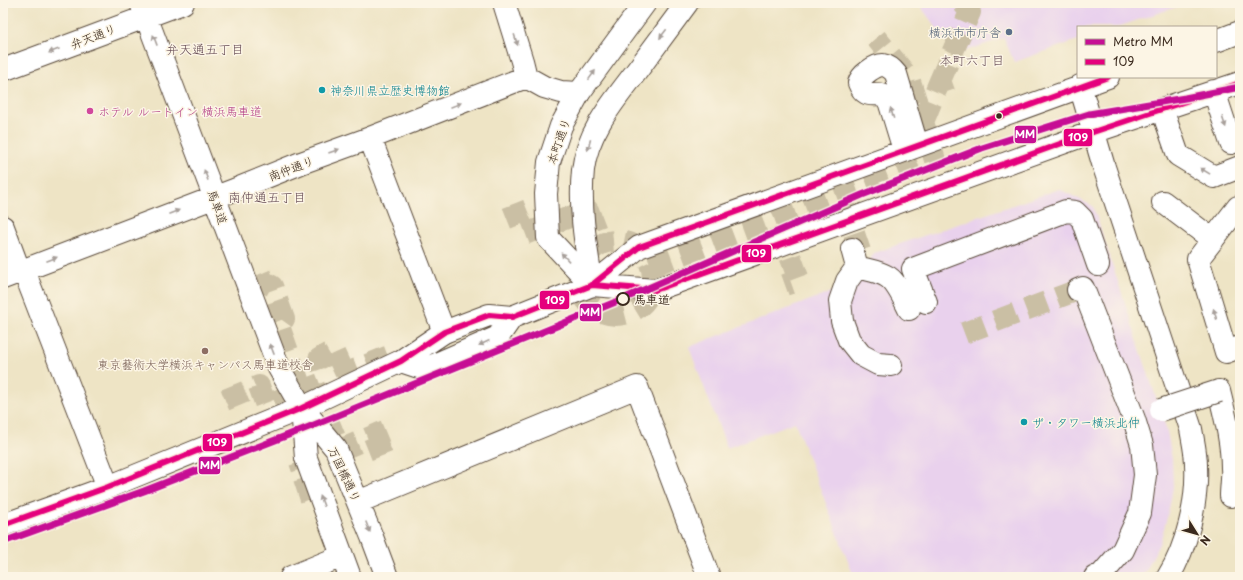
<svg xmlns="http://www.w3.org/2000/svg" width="1243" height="580" viewBox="0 0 1243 580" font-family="'Playpen Sans','Klee One',sans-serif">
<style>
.built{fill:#e9d1ed}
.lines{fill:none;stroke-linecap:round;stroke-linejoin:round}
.minor-tunnel{stroke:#cabfa4;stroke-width:22;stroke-dasharray:22 11;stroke-linecap:butt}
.minor-casing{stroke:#564637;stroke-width:24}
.highway-casing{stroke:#564637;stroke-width:24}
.minor{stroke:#fff;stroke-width:22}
.highway{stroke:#fff;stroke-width:22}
.minor-bridge-casing{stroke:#564637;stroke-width:24;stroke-linecap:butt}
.minor-bridge{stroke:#fff;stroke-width:22}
.bus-1-casing{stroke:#fcf5e5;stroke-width:9}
.bus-1{stroke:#e5007d;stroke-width:6}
.metro-1-casing{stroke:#fcf5e5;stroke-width:10}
.metro-1{stroke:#c61094;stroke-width:7}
.oneway{fill:#a79f9a}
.service-dot{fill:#5c6f8a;stroke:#fcf5e5;stroke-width:1.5}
.culture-dot{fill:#0f9aa8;stroke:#fcf5e5;stroke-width:1.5}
.hotel-dot{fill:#d1479c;stroke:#fcf5e5;stroke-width:1.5}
.bus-dot{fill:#3b2a1e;stroke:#fcf5e5;stroke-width:1.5}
.stop-dot{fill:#fcf5e5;stroke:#3b2a1e;stroke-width:2}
.education-dot{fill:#8d6e63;stroke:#fcf5e5;stroke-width:1.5}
.labels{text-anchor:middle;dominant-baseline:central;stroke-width:3;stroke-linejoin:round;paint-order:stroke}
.service-label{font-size:12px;fill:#4e5e75;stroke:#fcf5e5;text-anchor:end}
.street-label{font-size:12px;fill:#3b2a1e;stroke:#fcf5e5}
.culture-label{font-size:12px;fill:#0d838f;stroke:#fcf5e5;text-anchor:start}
.hotel-label{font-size:12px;fill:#b23c85;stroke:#fcf5e5;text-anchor:start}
.stop-label{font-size:12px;font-weight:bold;fill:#3b2a1e;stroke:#fcf5e5;text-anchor:start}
.education-label{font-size:12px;fill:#785e54;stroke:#fcf5e5}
.neighbourhood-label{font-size:13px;fill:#6a5059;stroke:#fcf5e5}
.line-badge{stroke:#fcf5e5;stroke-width:1.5}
.badge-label{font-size:11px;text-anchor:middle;font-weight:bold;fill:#fff}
</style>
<rect width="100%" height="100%" fill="#fcf5e5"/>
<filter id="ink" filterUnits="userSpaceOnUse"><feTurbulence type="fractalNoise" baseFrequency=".025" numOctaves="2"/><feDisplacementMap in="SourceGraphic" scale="8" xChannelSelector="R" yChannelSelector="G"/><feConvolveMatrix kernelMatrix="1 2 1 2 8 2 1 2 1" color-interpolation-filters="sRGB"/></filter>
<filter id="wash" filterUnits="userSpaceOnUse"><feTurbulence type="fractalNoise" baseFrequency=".012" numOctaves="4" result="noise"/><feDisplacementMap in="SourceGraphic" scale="16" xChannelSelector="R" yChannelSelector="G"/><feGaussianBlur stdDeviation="0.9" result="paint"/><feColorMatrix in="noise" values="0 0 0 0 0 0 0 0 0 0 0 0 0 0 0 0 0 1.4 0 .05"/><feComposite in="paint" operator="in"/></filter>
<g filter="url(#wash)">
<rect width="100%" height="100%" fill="#eee4c5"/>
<path class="built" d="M918,3H1188L1117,27H1078V40L1014,62L1004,38L956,54Z
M1059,189L1093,206L1167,431L1172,459L1173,487L1168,514L1160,542L1147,569L1141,577H854L795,422L727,448L689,347L857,282L874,253Z"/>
</g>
<g filter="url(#ink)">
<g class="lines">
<path class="minor-tunnel" d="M939,83L970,12L963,3
M923,122L939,83L959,76
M843,202L860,251
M513,204L525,234L588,210L601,244
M779,226L799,280L785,285
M579 278a37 37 0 1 1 74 0a37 37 0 1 1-74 0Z
M651,266L935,160L909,78L876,38
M260,274L263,281L272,286L284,319L279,326L302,391L320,384
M964,333L1078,290
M329,353L319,359L323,371L349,359
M337,377L392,355L395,359
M314,386L340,450L385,431
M225,400L259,386L266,405L302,391
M374,436L382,456
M297,492L309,488L300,462"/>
<defs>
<path id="minor" d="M141,3L279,368L302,408L336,449L372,537L387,577
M504,3L522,61L526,77
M1216,41L1240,32
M3,70L183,3
M1080,86L1104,167L1191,429C1193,441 1196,453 1196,465C1198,501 1187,547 1168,577
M1214,91L1231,143L1240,139
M1162,109L1178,155L1214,177L1240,167
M370,138L444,332
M904,150L889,101C879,86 867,104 859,83C861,75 875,65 883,65C889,66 893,70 896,74L917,145
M1163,202L1213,240
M1240,209L1238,207L1198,259L1226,352L1240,347
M3,227L16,262L28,281L108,487
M852,249L857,267C867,270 879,271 888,277C897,283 904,299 909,309
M857,267L847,281L840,301L842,321L849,340L861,355L878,364L891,365
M3,278L234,190L301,163L370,138L526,77L544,87L561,92L579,93
M592,285L655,290L1093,132L1240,83
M592,285L639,247L1108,77
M1078,290L1083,288L1134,419L1142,445L1145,475L1140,513L1123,550L1102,574L1095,577
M926,302L913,269L1066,211L1075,212L1082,219L1098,265
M1219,391C1225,416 1232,442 1232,468C1233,477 1231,487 1231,496
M302,408L306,458L350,577
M358,502L637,387L709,577
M291,577L342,556"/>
<path id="highway" d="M592,285L548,238L546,194L549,162L561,126L579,93L645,3
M592,285C586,247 579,209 583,170C587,132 614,101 636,72C653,49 670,26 687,3
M401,361L425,369L498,337L512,317
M3,525L108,487L302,408L401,361L444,332L489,315L512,317L592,285"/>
</defs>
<use href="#minor" class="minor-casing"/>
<use href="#highway" class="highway-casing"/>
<use href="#minor" class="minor"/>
<use href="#highway" class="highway"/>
<defs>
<path id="minor-bridge" d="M1161,410L1219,391"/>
</defs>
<use href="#minor-bridge" class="minor-bridge-casing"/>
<use href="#minor-bridge" class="minor-bridge"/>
<defs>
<path id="bus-1" d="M592,285L655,290L1093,132L1240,83
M3,525L108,487L302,408L401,361L444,332L489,315L512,317L592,285L639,247L1108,77"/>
</defs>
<use href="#bus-1" class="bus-1-casing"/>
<use href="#bus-1" class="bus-1"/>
<defs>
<path id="metro-1" d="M3,542L144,491L309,427L623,299L862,195L982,148L1089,114L1185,98L1240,87"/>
</defs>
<use href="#metro-1" class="metro-1-casing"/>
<use href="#metro-1" class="metro-1"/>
</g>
<defs><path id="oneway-solid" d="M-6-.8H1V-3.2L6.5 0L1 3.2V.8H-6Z"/></defs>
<g class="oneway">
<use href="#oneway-solid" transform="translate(663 34) rotate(127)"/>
<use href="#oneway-solid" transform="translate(155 40) rotate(-111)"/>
<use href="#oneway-solid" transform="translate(516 40) rotate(72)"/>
<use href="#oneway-solid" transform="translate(54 51) rotate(159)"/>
<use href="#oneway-solid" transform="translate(592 75) rotate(-54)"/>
<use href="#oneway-solid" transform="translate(456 105) rotate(-22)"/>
<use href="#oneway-solid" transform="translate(892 113) rotate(-107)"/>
<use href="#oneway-solid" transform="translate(1224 122) rotate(71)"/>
<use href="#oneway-solid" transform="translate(589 145) rotate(105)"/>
<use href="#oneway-solid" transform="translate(334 151) rotate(-20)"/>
<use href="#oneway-solid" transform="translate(1205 171) rotate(-149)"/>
<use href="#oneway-solid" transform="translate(206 175) rotate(-110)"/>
<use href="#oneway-solid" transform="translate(174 212) rotate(-21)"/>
<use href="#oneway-solid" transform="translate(565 257) rotate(-133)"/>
<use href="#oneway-solid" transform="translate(52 259) rotate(-21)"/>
<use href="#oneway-solid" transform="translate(1215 314) rotate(-107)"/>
<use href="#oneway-solid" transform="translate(484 343) rotate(156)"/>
<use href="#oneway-solid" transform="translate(272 349) rotate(-111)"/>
<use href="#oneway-solid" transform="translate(322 501) rotate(-110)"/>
<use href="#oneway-solid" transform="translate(368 527) rotate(68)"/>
</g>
</g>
<circle class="service-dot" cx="1009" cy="32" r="4"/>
<g class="culture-dot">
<circle cx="322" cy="90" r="4"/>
<circle cx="1024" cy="422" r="4"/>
</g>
<circle class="hotel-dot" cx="90" cy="111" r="4"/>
<circle class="bus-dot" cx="999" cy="116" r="3.5"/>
<circle class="stop-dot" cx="623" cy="299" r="6"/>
<circle class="education-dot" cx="205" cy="351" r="4"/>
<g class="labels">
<g class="service-label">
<text x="1001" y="32">横浜市市庁舎</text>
</g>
<g class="street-label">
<text transform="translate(93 36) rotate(-21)">弁天通り</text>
<text transform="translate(558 141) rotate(-71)">本町通り</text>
<text transform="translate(291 168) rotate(-21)">南仲通り</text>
<text transform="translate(218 207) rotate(70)">馬車道</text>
<text transform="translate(345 474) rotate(65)">万国橋通り</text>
</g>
<g class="culture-label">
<text x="330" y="90">神奈川県立歴史博物館</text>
<text x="1032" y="422">ザ・タワー横浜北仲</text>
</g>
<g class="hotel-label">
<text x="98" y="111">ホテル ルートイン 横浜馬車道</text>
</g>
<g class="stop-label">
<text x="634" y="299">馬車道</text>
</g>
<g class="education-label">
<text x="205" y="364">東京藝術大学横浜キャンパス馬車道校舎</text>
</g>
<g class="neighbourhood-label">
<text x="205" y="48">弁天通五丁目</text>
<text x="972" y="59">本町六丁目</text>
<text x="267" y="196">南仲通五丁目</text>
</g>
</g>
<g class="line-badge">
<rect x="1014" y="125" width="23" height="19" rx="4" fill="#c61094"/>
<rect x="1063" y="128" width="30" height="19" rx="4" fill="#e5007d"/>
<rect x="741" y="244" width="31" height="19" rx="4" fill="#e5007d"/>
<rect x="539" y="290" width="31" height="20" rx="4" fill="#e5007d"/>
<rect x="579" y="303" width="23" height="19" rx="4" fill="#c61094"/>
<rect x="202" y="433" width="31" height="19" rx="4" fill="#e5007d"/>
<rect x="198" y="456" width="23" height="19" rx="4" fill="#c61094"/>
</g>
<g class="badge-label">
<text x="1025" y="138">MM</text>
<text x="1078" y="141">109</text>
<text x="756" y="257">109</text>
<text x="555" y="304">109</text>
<text x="590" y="316">MM</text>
<text x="217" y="446">109</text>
<text x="210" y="469">MM</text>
</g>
<rect width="1243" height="580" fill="none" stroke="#fcf5e5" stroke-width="16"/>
<rect x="1077" y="26" width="140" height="52" fill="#fcf5e5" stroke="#afa495"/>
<rect x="1085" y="39" width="20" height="6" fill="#c61094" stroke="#afa495"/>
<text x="1113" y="46" font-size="12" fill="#3b2a1e">Metro MM</text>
<rect x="1085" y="59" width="20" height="6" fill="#e5007d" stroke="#afa495"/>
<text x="1113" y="66" font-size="12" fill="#3b2a1e">109</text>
<g transform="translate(1197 534) rotate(127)" stroke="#fcf5e5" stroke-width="3" paint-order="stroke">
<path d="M0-3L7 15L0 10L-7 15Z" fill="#3b2a1e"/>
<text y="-6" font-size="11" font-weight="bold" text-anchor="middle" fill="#3b2a1e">N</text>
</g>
</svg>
